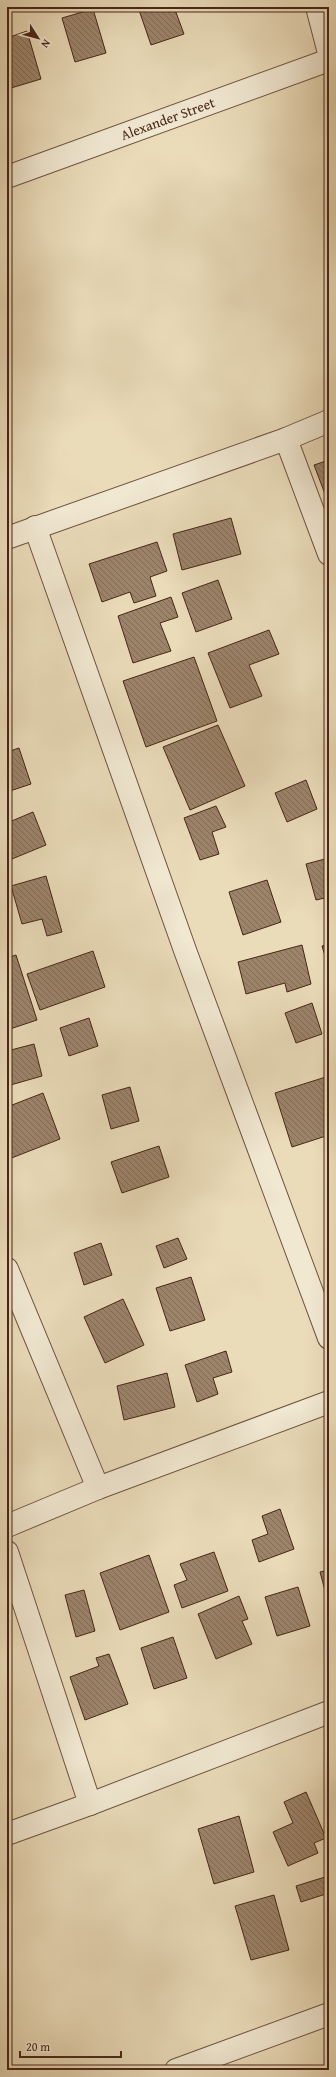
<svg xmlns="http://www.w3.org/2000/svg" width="336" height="2077" viewBox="0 0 336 2077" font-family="'Gentium Book Plus',serif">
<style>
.building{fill:url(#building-back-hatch);stroke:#482517}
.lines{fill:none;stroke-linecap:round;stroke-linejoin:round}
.street-casing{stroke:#705240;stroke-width:24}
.street{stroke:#f1e8d2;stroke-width:22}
.labels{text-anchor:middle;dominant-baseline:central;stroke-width:3.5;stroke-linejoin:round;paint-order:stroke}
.street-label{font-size:14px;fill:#482517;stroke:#f1e8d2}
</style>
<defs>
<pattern id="building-back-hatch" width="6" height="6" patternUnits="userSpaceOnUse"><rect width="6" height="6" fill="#9c846b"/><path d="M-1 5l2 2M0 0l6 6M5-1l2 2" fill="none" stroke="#816c57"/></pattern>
</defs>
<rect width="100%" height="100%" fill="#eadbb9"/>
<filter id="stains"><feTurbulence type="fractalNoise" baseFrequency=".005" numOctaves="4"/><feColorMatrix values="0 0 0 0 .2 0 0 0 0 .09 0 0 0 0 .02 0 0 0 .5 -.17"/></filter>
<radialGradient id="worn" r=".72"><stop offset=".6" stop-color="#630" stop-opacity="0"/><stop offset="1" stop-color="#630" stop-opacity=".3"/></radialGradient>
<path class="building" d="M149,7H174L184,34L151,45L139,10Z
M93,9L106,53L75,62L62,18Z
M27,31L41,79L11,88L7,73V38Z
M329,460V493L325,494L314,465Z
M231,518L241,554L182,570L173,534Z
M157,542L167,571L150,577L156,596L134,603L130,592L102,602L89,564Z
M218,580L232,619L196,632L182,593Z
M171,597L178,617L160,623L171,651L133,663L118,616Z
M269,630L279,654L249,665L262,696L230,708L208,653Z
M194,657L217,721L146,747L123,681Z
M218,725L245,786L190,810L163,747Z
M19,748L31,784L7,792V752Z
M306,780L317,809L287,822L275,793Z
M216,806L226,827L212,832L219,854L200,860L184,818Z
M33,812L46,845L7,861V823Z
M325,859L329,872V897L316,900L306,864Z
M46,876L62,932L47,936L42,919L22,924L11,886Z
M267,880L281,922L243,935L229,892Z
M329,944V969L322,946Z
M302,945L311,984L287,992L285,983L246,994L238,962Z
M93,951L105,987L40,1010L27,974Z
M16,955L37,1020L7,1030V958Z
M312,1003L322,1034L296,1043L285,1013Z
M89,1018L98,1046L69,1056L60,1028Z
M34,1044L42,1076L7,1086V1051Z
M329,1076V1135L292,1147L275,1093Z
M130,1087L139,1121L111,1129L102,1095Z
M43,1093L60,1139L9,1159L7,1154V1107Z
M159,1146L169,1177L122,1193L111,1162Z
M178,1238L187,1259L164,1268L156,1246Z
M101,1243L112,1275L84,1285L74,1253Z
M191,1277L205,1320L170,1331L156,1288Z
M123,1299L144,1345L105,1363L84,1317Z
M226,1351L232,1372L213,1378L218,1394L197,1402L185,1365Z
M167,1373L175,1407L124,1420L117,1386Z
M280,1509L294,1549L259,1562L252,1540L268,1534L262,1516Z
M214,1552L228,1591L182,1608L174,1585L187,1580L180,1564Z
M149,1555L169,1612L120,1630L100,1573Z
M329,1570V1605L320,1572Z
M298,1587L310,1626L277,1636L265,1597Z
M84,1590L95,1631L76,1637L65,1595Z
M239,1596L248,1619L242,1621L252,1644L216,1659L198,1614Z
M173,1637L187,1678L154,1689L141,1648Z
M109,1654L128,1704L85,1720L70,1677L99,1666L96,1658Z
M306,1792L326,1838L314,1843L318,1853L288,1866L273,1832L293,1823L284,1802Z
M239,1816L254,1872L214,1884L198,1829Z
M325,1877L329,1893L301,1902L296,1886Z
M274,1895L289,1950L251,1960L235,1906Z"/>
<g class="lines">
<defs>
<g id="street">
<path d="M317,7L329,53"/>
<path id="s1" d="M7,177L329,60"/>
<path d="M286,439L329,554"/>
<path d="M35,527L186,953L329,1338"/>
<path d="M7,538L286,439L329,421"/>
<path d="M7,1269L98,1488"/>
<path d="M7,1526L98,1488L329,1402"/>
<path d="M7,1552L90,1804"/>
<path d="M7,1834L90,1804L329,1712"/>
<path d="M176,2070L329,2014"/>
</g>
</defs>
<use href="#street" class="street-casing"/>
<use href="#street" class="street"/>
</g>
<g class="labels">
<g class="street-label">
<text stroke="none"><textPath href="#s1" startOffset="171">Alexander Street</textPath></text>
</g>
</g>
<rect width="336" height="2077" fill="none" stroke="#eadbb9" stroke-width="24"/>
<rect x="8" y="8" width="320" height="2061" fill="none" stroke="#482517" stroke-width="2"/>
<rect x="12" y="12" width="312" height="2053" fill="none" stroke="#482517"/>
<g transform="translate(38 38) rotate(126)" stroke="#f1e8d2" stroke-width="3" paint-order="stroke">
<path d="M0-3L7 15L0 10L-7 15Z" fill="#482517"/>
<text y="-6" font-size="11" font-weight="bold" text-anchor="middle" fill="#482517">N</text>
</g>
<path d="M20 2051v6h101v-6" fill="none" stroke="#482517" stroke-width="2"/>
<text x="26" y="2051" font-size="12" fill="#482517" stroke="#f1e8d2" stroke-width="3" paint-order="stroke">20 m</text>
<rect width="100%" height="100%" filter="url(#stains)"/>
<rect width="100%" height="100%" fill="url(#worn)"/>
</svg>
